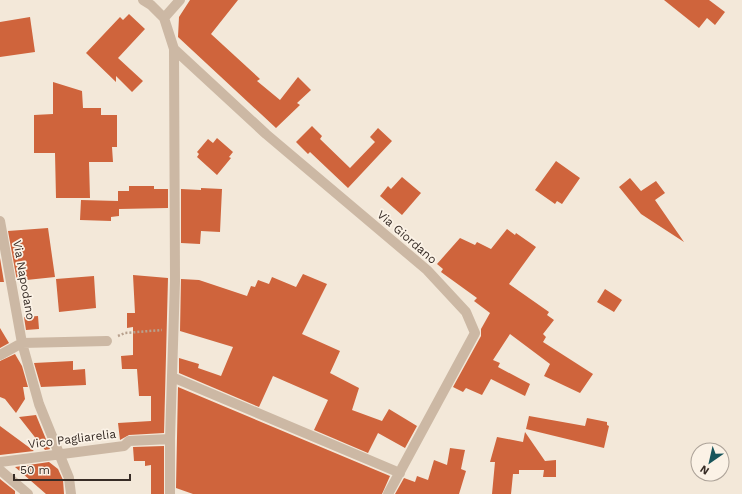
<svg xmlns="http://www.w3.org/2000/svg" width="742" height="494" viewBox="0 0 742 494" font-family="'Work Sans',sans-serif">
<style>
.building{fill:#cf643c}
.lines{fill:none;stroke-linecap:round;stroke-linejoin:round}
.path{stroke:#b8a18e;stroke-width:2.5;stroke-dasharray:2 2;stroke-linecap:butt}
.minor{stroke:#ccb8a4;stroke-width:10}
.labels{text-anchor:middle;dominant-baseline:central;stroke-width:3.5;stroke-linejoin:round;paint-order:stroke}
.street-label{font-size:12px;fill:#372c26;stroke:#fbf2e6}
</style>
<rect width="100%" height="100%" fill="#f3e8d9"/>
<path class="building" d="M190,0H238L211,34L260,79L257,81L280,100L298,77L311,90L297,103L300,105L276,128L178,37L179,17Z
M664,0H709L725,12L715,25L707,18L699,28Z
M129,14L145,29L118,58L143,81L132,92L116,76V82L86,53L120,17L123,20Z
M30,17L35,52L0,57V22Z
M53,82L82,91L83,108H101V115H117V147H112L113,162H89L90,198H56L55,153H34V115L53,114Z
M312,126L322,136L320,139L350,168L375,142L370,137L378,128L392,141L348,188L310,152L308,154L296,142Z
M217,138L233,152L229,157L231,158L217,175L197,157L199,154L197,152L208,139L213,143Z
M556,161L580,178L562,204L557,201L555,204L535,190Z
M402,177L421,193L402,215L380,196L388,186L391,189Z
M630,178L641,191L656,181L665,193L655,200L684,242L641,214L619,187Z
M129,186H154V189H168V208L119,209V216L111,217V221L80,220L81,200L118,201V191H129Z
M201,188L222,189L220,232L201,231L200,244L181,243V189L201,190Z
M48,228L55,277L17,281L8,231Z
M507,229L515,235L516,233L536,247L509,284L549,312L547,315L554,320L543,334L546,337L543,342L593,374L580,393L544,376L550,364L510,334L493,360L500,363L498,367L530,384L525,396L491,379L482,395L466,388L463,392L453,387L481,336V329L490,313L474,301L477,298L441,272L443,269L437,264L460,238L475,245L477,242L491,249Z
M0,258L4,282H0Z
M303,274L327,284L302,334L340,351L330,373L359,388L352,410L382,421L389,409L417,426L405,448L378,433L368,453L314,430L328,400L273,376L259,407L179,373V358L199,364L198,368L221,376L233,347L180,331L181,279L199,280L247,296L251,286L255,287L258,280L269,284L272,277L296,287Z
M133,275L168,278L164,433L129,435L120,440L118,423L151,421V396H139L137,369H122L121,356L133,355V327L127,328V313H135Z
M94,276L96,308L59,312L56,279Z
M605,289L622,300L614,312L597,302Z
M38,316L39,329L26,330L24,317Z
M0,328L9,343L0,348Z
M15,354L22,366L28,387H23L25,399L16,413L5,399L0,397V361Z
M73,361V370L85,369L86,385L41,387L34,363Z
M178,387L390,476L382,494H193L176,488Z
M36,415L50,449L45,450L19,417Z
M529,416L585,426L587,418L607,422V425L609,426L604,448L526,429Z
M0,426L34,451L0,455Z
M525,432L545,461L556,460V477H543L544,470H519V474H513L511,494H492L495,462H490L497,437L523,442Z
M164,446V494H151V465L145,466V461H134L133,447Z
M450,448L465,450L461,469L466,471L459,494H395L404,478L415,482L417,476L428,480L434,460L447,465Z
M49,462L58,469L63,480L64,494H46L15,467Z
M0,479L15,491V494H0Z"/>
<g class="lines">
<path class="path" d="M118,336L125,333L162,330"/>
<path class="minor" d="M143,0L151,5L164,18L174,49L175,281L170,439V494
M164,18L180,0
M174,49L266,134L427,270L466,312L475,333L388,494
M0,221L22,343L39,404L69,478L71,494
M0,355L22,343L107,341
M172,377L400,473
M0,462L124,446L129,441L170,439
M0,470L28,494"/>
</g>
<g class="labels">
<g class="street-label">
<text transform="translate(407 237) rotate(41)">Via Giordano</text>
<text transform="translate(24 280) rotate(80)">Via Napodano</text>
<text transform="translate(72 439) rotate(-7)">Vico Pagliarelia</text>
</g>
</g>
<g transform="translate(710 462) rotate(214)"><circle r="19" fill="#fbf2e6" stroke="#ada399"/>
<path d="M0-3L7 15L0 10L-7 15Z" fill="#19555b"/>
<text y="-6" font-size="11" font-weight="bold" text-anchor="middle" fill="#372c26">N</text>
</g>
<path d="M14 474v6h116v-6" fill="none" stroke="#372c26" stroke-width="2"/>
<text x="20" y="474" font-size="12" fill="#372c26" stroke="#fbf2e6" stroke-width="3" paint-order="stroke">50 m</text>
</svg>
